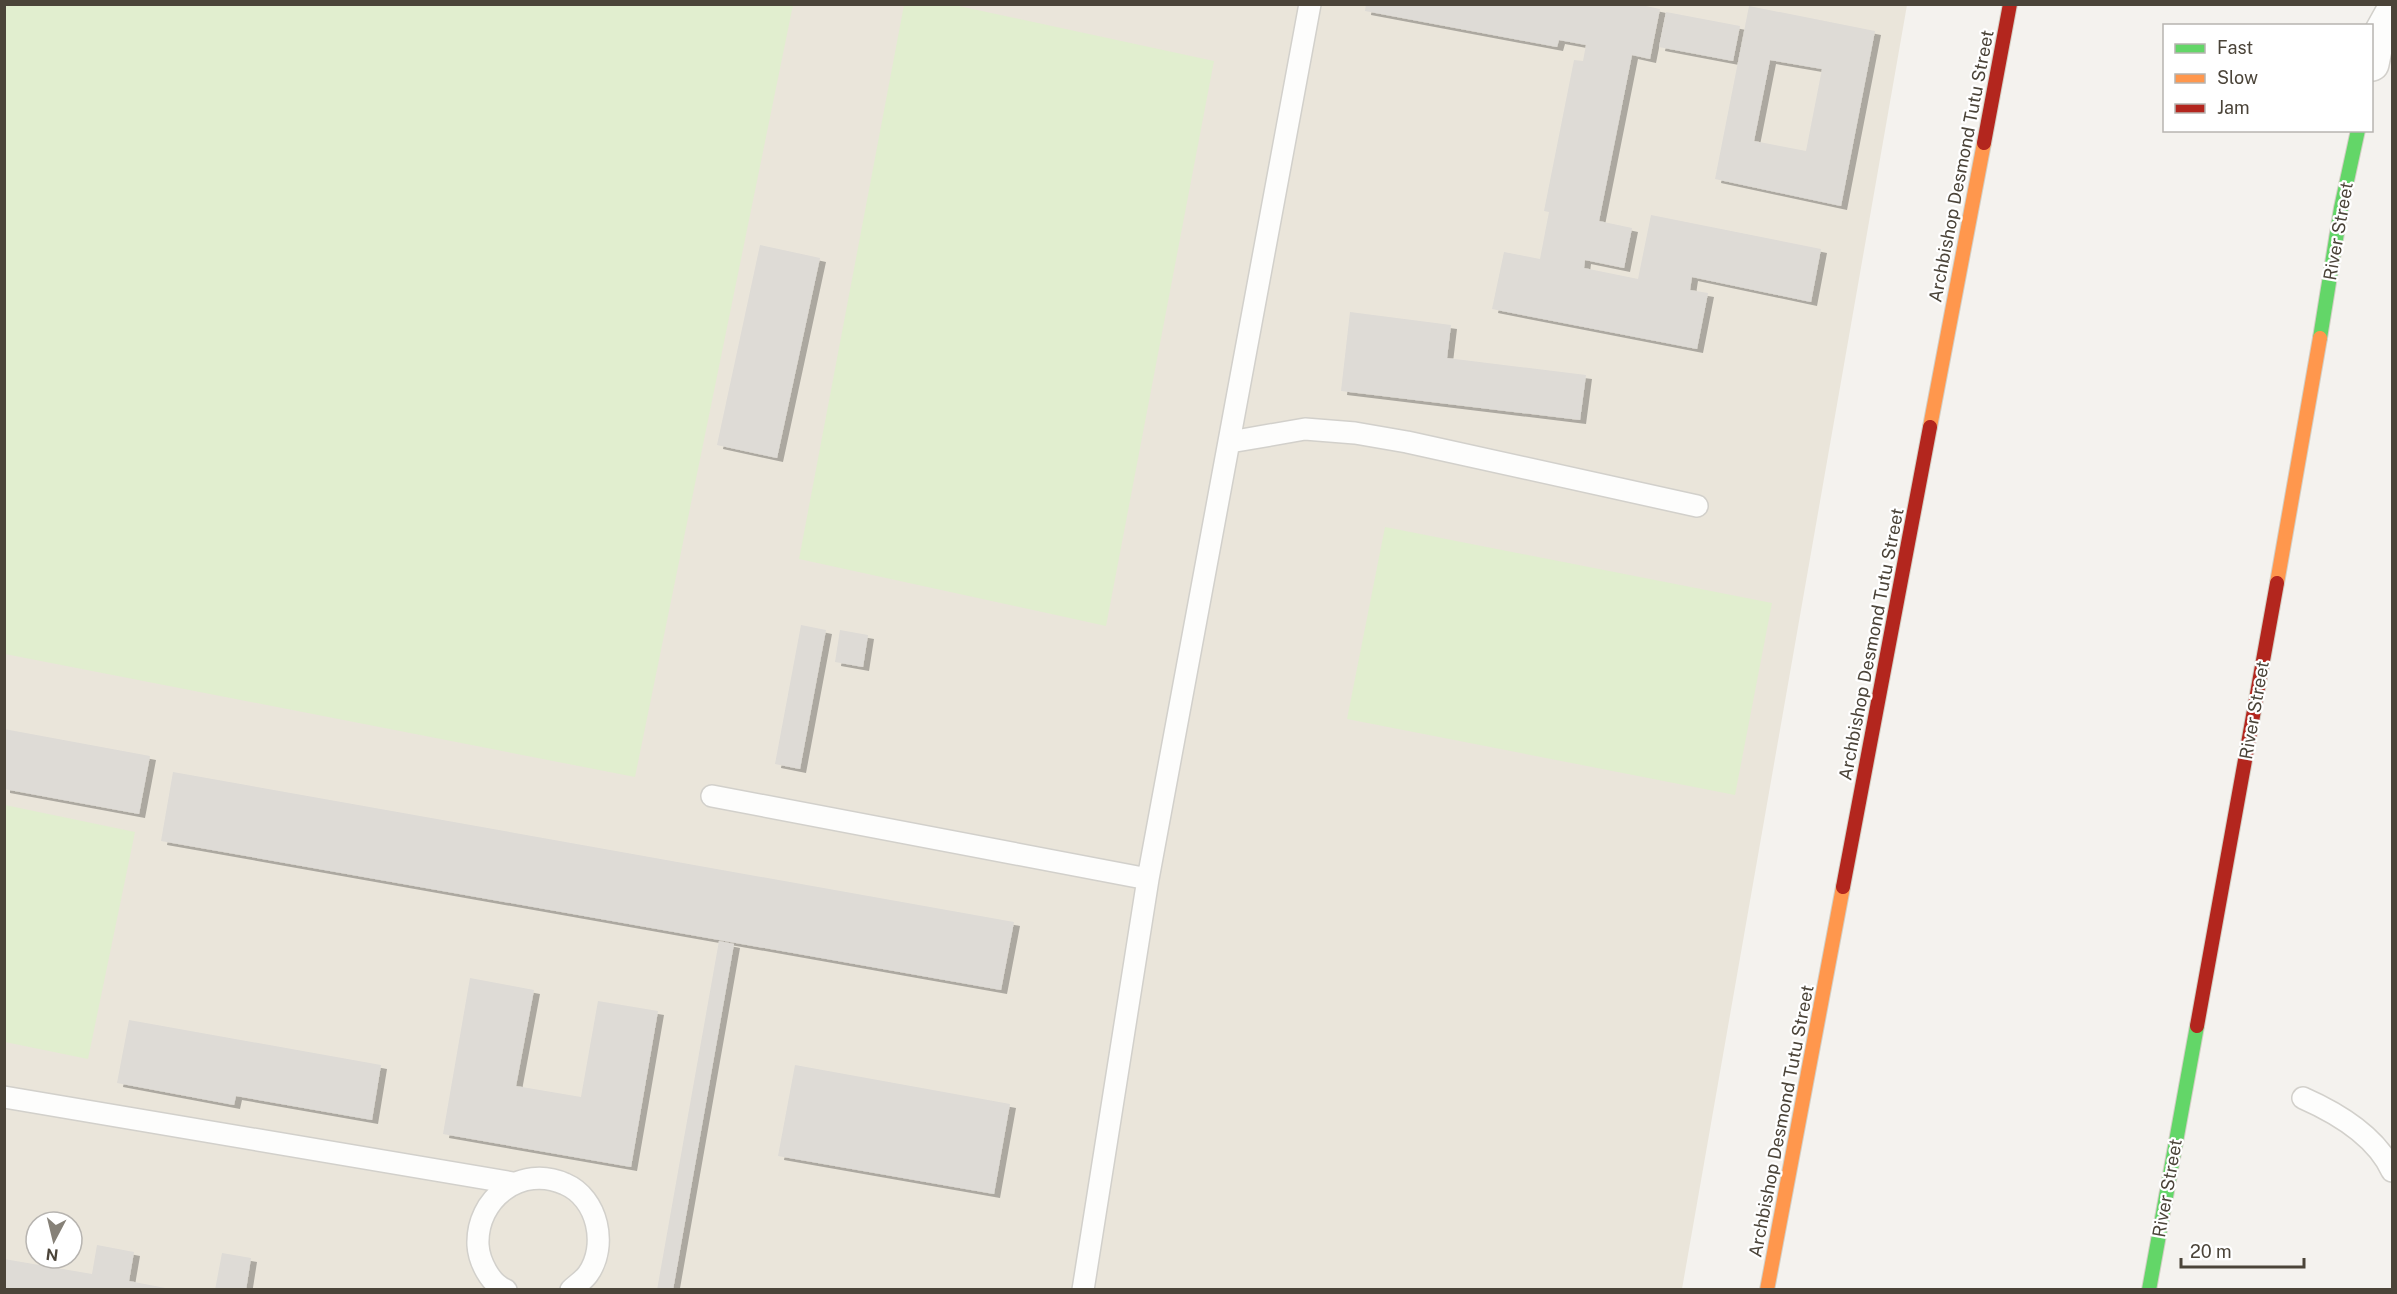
<svg xmlns="http://www.w3.org/2000/svg" width="2397" height="1294" viewBox="0 0 2397 1294" font-family="'Public Sans',sans-serif">
<style>
.education{fill:#eae5da;fill-rule:evenodd}
.green{fill:#e1eecf}
.building{fill:#dedbd6;fill-rule:evenodd;filter:url(#shadow)}
.lines{fill:none;stroke-linecap:round;stroke-linejoin:round}
.lane-casing{stroke:#d2d0cb;stroke-width:24}
.street-casing{stroke:#d2d0cb;stroke-width:36}
.fast-casing{stroke:#d3cfc5;stroke-width:16}
.slow-casing{stroke:#d3cfc5;stroke-width:16}
.jam-casing{stroke:#d3cfc5;stroke-width:16}
.lane{stroke:#fdfdfc;stroke-width:21}
.street{stroke:#fdfdfc;stroke-width:33}
.fast{stroke:#63d668;stroke-width:14}
.slow{stroke:#ff974d;stroke-width:14}
.jam{stroke:#b3261e;stroke-width:14}
.labels{text-anchor:middle;dominant-baseline:central;stroke-width:4.5;stroke-linejoin:round;paint-order:stroke}
.street-label{font-size:18px;fill:#4b4439;stroke:#fff}
</style>
<defs>
<filter id="shadow"><feDropShadow dx="6" dy="4" stdDeviation="0" flood-color="#0004"/></filter>
</defs>
<rect width="100%" height="100%" fill="#f4f2ee"/>
<path class="education" d="M5,5H1907L1682,1289L5,1290ZM36,1222H72V1258H36Z"/>
<path class="green" d="M4,5H793L635,777L5,654Z
M904,5H954L1214,61L1106,626L799,559Z
M1385,527L1772,603L1735,795L1347,719Z
M5,805L135,832L88,1059L5,1042Z"/>
<path class="building" d="M1366,4H1636L1660,9L1650,59L1632,55L1599,221L1632,228L1624,268L1585,260L1584,268L1638,279L1651,215L1821,249L1811,302L1692,277L1690,290L1708,293L1697,349L1492,309L1504,252L1540,259L1549,212L1544,211L1574,60L1583,61L1586,45L1559,40L1557,47L1365,11Z
M1749,6L1875,31L1841,206L1715,179ZM1770,60L1822,69L1806,151L1754,141Z
M1666,12L1740,26L1733,61L1659,47Z
M760,245L820,258L777,458L717,445Z
M1350,312L1451,325L1447,358L1586,375L1580,420L1341,391Z
M801,625L826,630L800,769L775,764Z
M840,630L868,635L863,667L835,662Z
M4,729L150,756L139,814L4,789Z
M173,772L1014,922L1001,990L161,841Z
M719,941L734,944L673,1290H657Z
M470,978L534,990L516,1086L581,1097L598,1001L658,1011L631,1167L443,1134Z
M129,1020L381,1065L372,1120L236,1096L234,1105L117,1083Z
M795,1065L1010,1104L994,1194L778,1156Z
M97,1245L134,1252L129,1281L176,1290H4V1259L92,1274Z
M222,1253L251,1258L246,1290H215Z"/>
<g class="lines">
<defs>
<path id="lane" d="M1230,442L1305,429L1355,433L1407,442L1697,506
M712,796L1148,879
M4,1097L513,1183
M2303,1098C2337,1113 2376,1136 2392,1171
M506,1290C490,1284 479,1261 478,1245C476,1199 521,1164 565,1184C598,1198 608,1246 588,1274C584,1280 576,1285 571,1290
M1083,1290L1148,879L1310,4"/>
<path id="street" d="M2372,64L2377,40L2392,13"/>
<path id="fast" d="M2320,338L2341,208L2358,130
M2149,1290L2197,1026"/>
<path id="slow" d="M1930,427L1984,143
M2277,583L2320,338
M1767,1290L1843,887"/>
<path id="jam" d="M1984,143L2010,4
M1843,887L1930,427
M2197,1026L2277,583"/>
</defs>
<use href="#lane" class="lane-casing"/>
<use href="#street" class="street-casing"/>
<use href="#fast" class="fast-casing"/>
<use href="#slow" class="slow-casing"/>
<use href="#jam" class="jam-casing"/>
<use href="#lane" class="lane"/>
<use href="#street" class="street"/>
<use href="#fast" class="fast"/>
<use href="#slow" class="slow"/>
<use href="#jam" class="jam"/>
</g>
<g class="labels">
<g class="street-label">
<text transform="translate(1961 166) rotate(-79)">Archbishop Desmond Tutu Street</text>
<text transform="translate(2338 231) rotate(-80)">River Street</text>
<text transform="translate(1871 644) rotate(-79)">Archbishop Desmond Tutu Street</text>
<text transform="translate(2254 710) rotate(-80)">River Street</text>
<text transform="translate(1781 1121) rotate(-79)">Archbishop Desmond Tutu Street</text>
<text transform="translate(2167 1188) rotate(-80)">River Street</text>
</g>
</g>
<rect width="2397" height="1294" fill="none" stroke="#4b4439" stroke-width="12"/>
<rect x="2163" y="24" width="210" height="108" fill="#ffffff" stroke="#b7b4b0" stroke-width="1.5"/>
<rect x="2175" y="44" width="30" height="9" fill="#63d668" stroke="#b7b4b0" stroke-width="1.5"/>
<text x="2217" y="54" font-size="18" fill="#4b4439">Fast</text>
<rect x="2175" y="74" width="30" height="9" fill="#ff974d" stroke="#b7b4b0" stroke-width="1.5"/>
<text x="2217" y="84" font-size="18" fill="#4b4439">Slow</text>
<rect x="2175" y="104" width="30" height="9" fill="#b3261e" stroke="#b7b4b0" stroke-width="1.5"/>
<text x="2217" y="114" font-size="18" fill="#4b4439">Jam</text>
<g transform="translate(54 1240) rotate(187)"><circle r="28" fill="#ffffff" stroke="#b7b4b0" stroke-width="1.5"/>
<path d="M0-4.5L10 22L0 15L-10 22Z" fill="#868178"/>
<text y="-9" font-size="16" font-weight="bold" text-anchor="middle" fill="#4b4439">N</text>
</g>
<path d="M2181 1258v9h123v-9" fill="none" stroke="#4b4439" stroke-width="3"/>
<text x="2190" y="1258" font-size="18" fill="#4b4439" stroke="#ffffff" stroke-width="4.5" paint-order="stroke">20 m</text>
</svg>
